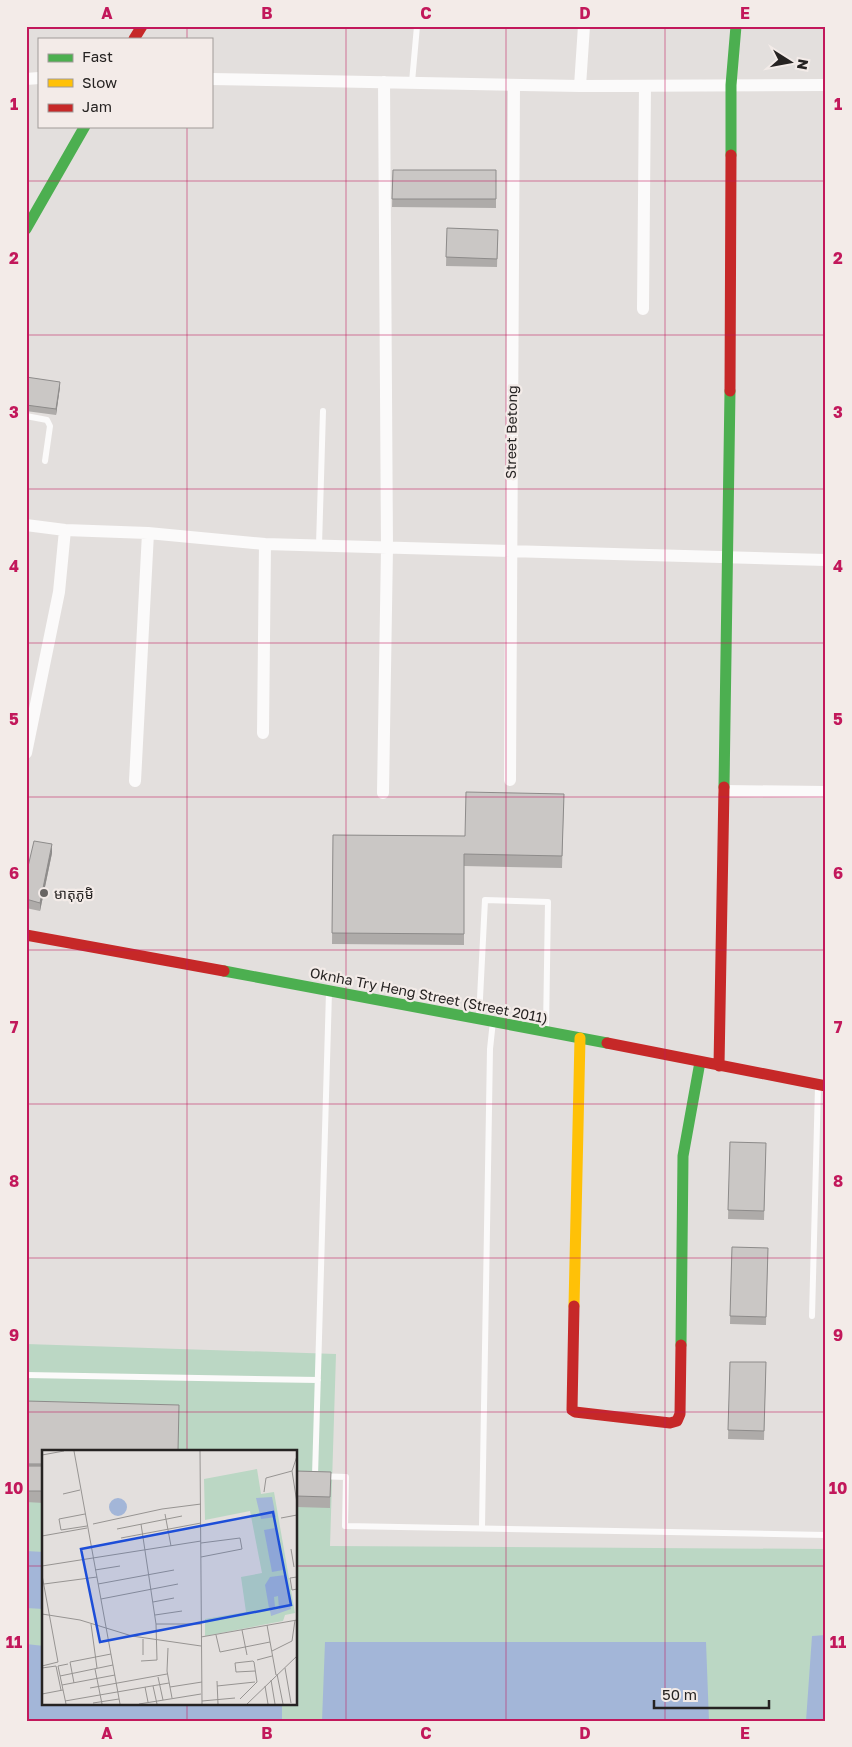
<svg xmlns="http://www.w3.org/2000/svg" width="852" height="1747" viewBox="0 0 852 1747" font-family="'Golos Text','Noto Sans Khmer',sans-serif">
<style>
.green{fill:#bbd7c4;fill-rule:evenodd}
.water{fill:#a3b6d8}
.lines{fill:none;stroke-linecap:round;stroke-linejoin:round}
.lane{stroke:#fbfafa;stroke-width:6}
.street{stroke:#fbfafa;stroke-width:12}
.fast{stroke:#4caf50;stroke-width:11}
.slow{stroke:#ffc107;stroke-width:11}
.jam{stroke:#c62828;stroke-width:11}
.wall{fill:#aeaba9}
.shaded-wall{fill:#8d8b8a}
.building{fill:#cac7c5;stroke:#8d8b8a}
.grid{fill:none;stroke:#c2185b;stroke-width:1;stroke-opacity:0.55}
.poi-dot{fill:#686563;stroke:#f3ebe8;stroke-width:2}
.labels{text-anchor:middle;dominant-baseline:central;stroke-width:4.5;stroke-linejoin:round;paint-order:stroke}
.street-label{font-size:14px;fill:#262322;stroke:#f3ebe8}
.poi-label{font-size:14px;fill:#262322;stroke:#f3ebe8;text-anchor:start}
.inset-road{fill:none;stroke:#979492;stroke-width:1}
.view{fill:#1d4ed8;fill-opacity:0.15;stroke:#1d4ed8;stroke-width:2.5}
.inset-edge{fill:none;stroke:#262322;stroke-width:2.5}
.neatline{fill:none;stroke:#c2185b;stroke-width:2}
.grid-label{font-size:16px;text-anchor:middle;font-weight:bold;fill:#c2185b}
</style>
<rect width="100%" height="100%" fill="#e3dfdd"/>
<path class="green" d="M26,1344L336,1354L330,1546L826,1549V1721H26ZM44,1451H296V1703H44Z"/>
<path class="water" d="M26,1551L44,1552V1609L26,1608Z
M826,1635V1721H806L812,1636Z
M325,1642H706L709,1721H322Z
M26,1644L44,1646V1703H282V1721H26Z"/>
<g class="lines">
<path class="lane" d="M412,82L417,26
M26,416L47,420L50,426L45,461
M319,545L323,411
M329,992L315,1476L346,1477L345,1526L826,1535
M479,1018L485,900L548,902L546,1030
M812,1316L818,1086
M26,1375L318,1380
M482,1527L490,1049L493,1021"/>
<path class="street" d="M26,79L39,78
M211,79L580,86L826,85
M580,86L584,26
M643,309L645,86
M26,525L65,530L148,533L265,544L826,560
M263,733L265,544
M26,753L59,592L65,530
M510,780L514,85
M135,781L148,533
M724,791L826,792
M383,793L387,548L384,82"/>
<path class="fast" d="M731,155V85L736,26
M26,229L85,126
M724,787L730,391
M224,971L607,1043
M681,1345L683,1156L700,1062"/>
<path class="slow" d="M574,1306L580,1038"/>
<path class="jam" d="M134,39L142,26
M730,391L731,155
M26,935L224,971
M607,1043L826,1086
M719,1066L724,787
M574,1306L572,1410L575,1412L670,1423L677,1421L680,1414L681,1345"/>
</g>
<path class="wall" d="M393,170H496V208L392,207Z
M447,228L498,230L497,267L446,266Z
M26,377L60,387L56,415L26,411Z
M564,794L562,868L464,866V945L332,944L333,835L465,836Z
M52,853L40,911L26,908V875Z
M730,1142L766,1143L764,1220L728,1219Z
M732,1247L768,1248L766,1325L730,1324Z
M730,1362H766L764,1440L728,1439Z
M26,1401L44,1451V1503L26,1502Z
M296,1471L331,1472L330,1508L296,1507Z"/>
<path class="shaded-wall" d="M60,382V387L56,415V409Z
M52,844V853L40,911V903Z"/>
<path class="building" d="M393,170H496V199H392Z
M447,228L498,230L497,259L446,257Z
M26,377L60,382L56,409L26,405Z
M466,792L564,794L562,856L464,854V934L332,933L333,835L465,836Z
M34,841L52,844L40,903L26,899V875Z
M730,1142L766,1143L764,1211L728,1210Z
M732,1247L768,1248L766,1317L730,1316Z
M730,1362H766L764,1431L728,1430Z
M26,1401L179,1405L178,1451H44V1464H26Z
M26,1466H44V1491H26Z
M296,1471L331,1472L330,1497L296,1496Z"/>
<path class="grid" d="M187,26V39M346,26V1721M506,26V1721M665,26V1721M187,126V1451M26,181H826M26,335H826M26,489H826M26,643H826M26,797H826M26,950H826M26,1104H826M26,1258H826M26,1412H826M26,1566H44M296,1566H826M187,1703V1721"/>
<circle class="poi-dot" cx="44" cy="893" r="5"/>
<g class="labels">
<g class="street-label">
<text transform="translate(511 432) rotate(-89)">Street Betong</text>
<text transform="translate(429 995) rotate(11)">Oknha Try Heng Street (Street 2011)</text>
</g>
<g class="poi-label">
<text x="54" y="893">មាតុភូមិ</text>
</g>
</g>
<g transform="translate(42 1450)">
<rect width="255" height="255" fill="#e3dfdd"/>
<path d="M215,19L219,44L232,42L253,163L243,165L241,171L163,186V169L204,162L199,127L220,123L208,61L163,70L162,29Z" fill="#bbd7c4"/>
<path d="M230,47L234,67L219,69L214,48ZM67 57a9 9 0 1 1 18 0a9 9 0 1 1-18 0ZM233,78L241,120L230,122L222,80ZM243,125L249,159L229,166L228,160L237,159L236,146L232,147L233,157L227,158L223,135L228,127Z" fill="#a3b6d8"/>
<path class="inset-road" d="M32,1L78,254M158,1L160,254M0,5L22,1M255,6L250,21L255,53M222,42L224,28L250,21M21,44L38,40M43,64L17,69L19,80L45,76M123,64L129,96M239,68L255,65M51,74L120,59L159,54M75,79L140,66M0,86L45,78M79,88L159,73M249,99L252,117M159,107L200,99L198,88L159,93M0,116L159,91M53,120L78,116M0,125L16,212L0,216M255,127L248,128L250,140L255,139M2,134L55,127M56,134L132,120M59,149L136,134M111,152L132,148M0,164L38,170L90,186L159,196M113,165L140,161M49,174L55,218M114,174H159M225,175L234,225M200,180L205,205M174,185L178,202L228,192M159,187L255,170M101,189V205M126,198L125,221L130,248M230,201L250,191L253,170M215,210L230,206M99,211L115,210L114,174L99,74M0,218L14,216L19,240M243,218L249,253M53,219L60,254M235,224L241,254M18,226L71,215M116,227L121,250M229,230L233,254M175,231L176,254M32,233L28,212L69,204M20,235L73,225M111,236L115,254M175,236L213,232M223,236L226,254M103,237L106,252M128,237L160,232M48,238L125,224M0,244L21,240M198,249L215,232L212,212L211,211L193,213L194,222L213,221M23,251L127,233M160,251L193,248M51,253L77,249M24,254L16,216L26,214M97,254L159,244M205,254L255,206"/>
<path class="view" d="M231,62L249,155L58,192L39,99Z"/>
<rect width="255" height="255" class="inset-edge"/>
</g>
<rect width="852" height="1747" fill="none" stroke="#f3ebe8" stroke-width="55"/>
<rect x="38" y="38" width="175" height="90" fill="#f3ebe8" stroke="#a19b99"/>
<rect x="48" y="54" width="25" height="8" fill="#4caf50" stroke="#a19b99"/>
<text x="82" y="62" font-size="15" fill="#262322">Fast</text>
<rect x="48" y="79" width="25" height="8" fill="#ffc107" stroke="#a19b99"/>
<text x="82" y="88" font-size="15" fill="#262322">Slow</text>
<rect x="48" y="104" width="25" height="8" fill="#c62828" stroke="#a19b99"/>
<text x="82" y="112" font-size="15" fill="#262322">Jam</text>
<g transform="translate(790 62) rotate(101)" stroke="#f3ebe8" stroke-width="4" paint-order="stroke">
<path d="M0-4L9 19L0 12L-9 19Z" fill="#262322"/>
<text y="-8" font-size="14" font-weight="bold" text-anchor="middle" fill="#262322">N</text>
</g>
<path d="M654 1700v8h115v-8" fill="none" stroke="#262322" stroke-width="2.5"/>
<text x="662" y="1700" font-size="15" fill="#262322" stroke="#f3ebe8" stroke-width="4" paint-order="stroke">50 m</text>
<rect x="28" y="28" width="796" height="1692" class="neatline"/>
<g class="grid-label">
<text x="107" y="19">A</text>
<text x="267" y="19">B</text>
<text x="426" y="19">C</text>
<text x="585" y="19">D</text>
<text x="745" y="19">E</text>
<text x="14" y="110">1</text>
<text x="838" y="110">1</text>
<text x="14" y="264">2</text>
<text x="838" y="264">2</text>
<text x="14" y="418">3</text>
<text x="838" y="418">3</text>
<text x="14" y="572">4</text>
<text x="838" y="572">4</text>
<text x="14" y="725">5</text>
<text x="838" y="725">5</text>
<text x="14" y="879">6</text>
<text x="838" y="879">6</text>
<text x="14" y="1033">7</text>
<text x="838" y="1033">7</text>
<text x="14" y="1187">8</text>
<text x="838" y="1187">8</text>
<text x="14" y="1341">9</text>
<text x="838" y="1341">9</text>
<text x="14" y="1494">10</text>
<text x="838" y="1494">10</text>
<text x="14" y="1648">11</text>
<text x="838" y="1648">11</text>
<text x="107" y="1739">A</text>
<text x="267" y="1739">B</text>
<text x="426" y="1739">C</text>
<text x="585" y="1739">D</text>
<text x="745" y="1739">E</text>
</g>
</svg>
